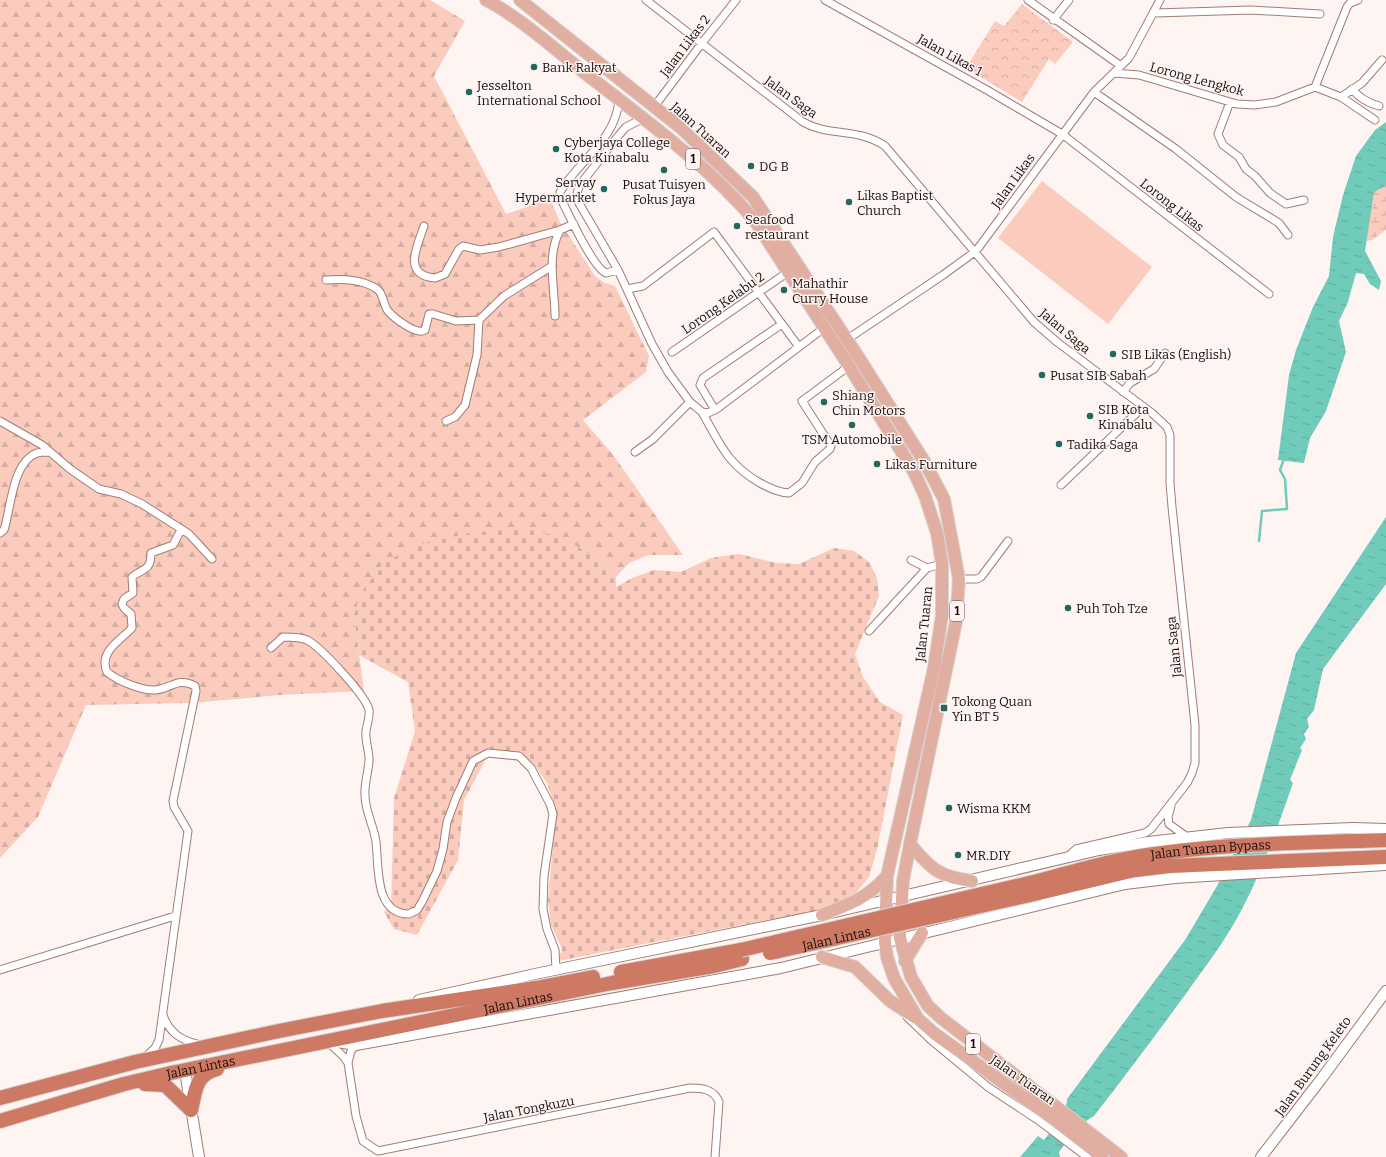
<svg xmlns="http://www.w3.org/2000/svg" width="1386" height="1157" viewBox="0 0 1386 1157" font-family="Bitter,serif">
<style>
.forest{fill:url(#forest-firs)}
.wetland{fill:url(#wetland-marsh)}
.cemetery{fill:url(#cemetery-stones)}
.park{fill:url(#park-crowns)}
.pitch{fill:#fbcbbe}
.water{fill:url(#water-ripples)}
.lines{fill:none;stroke-linecap:round;stroke-linejoin:round}
.stream{stroke:#70cbba;stroke-width:2.5}
.street-casing{stroke:#a17c73;stroke-width:9}
.secondary-casing{stroke:#a17c73;stroke-width:12}
.primary-casing{stroke:#d6d4d3;stroke-width:14}
.highway-casing{stroke:#d6d4d3;stroke-width:16}
.street{stroke:#fff;stroke-width:7}
.secondary{stroke:#fff;stroke-width:10}
.primary{stroke:#e1afa1;stroke-width:12}
.highway{stroke:#cd7963;stroke-width:14}
.highway-bridge-casing{stroke:#d6d4d3;stroke-width:16;stroke-linecap:butt}
.highway-bridge{stroke:#cd7963;stroke-width:14}
.poi-dot{fill:#22685d;stroke:#fef5f3;stroke-width:1.5}
.labels{text-anchor:middle;dominant-baseline:central;stroke-width:3;stroke-linejoin:round;paint-order:stroke}
.shield{fill:#fef5f3;stroke:#5f5351;stroke-width:1}
.shield-label{font-size:12px;font-weight:bold;fill:#1b0e0b}
.street-label{font-size:13px;fill:#1b0e0b;stroke:#fef5f3}
.poi-label{font-size:13px;fill:#1b0e0b;stroke:#fef5f3;text-anchor:start}
</style>
<defs>
<pattern id="forest-firs" width="22" height="20" patternUnits="userSpaceOnUse"><rect width="22" height="20" fill="#fbcbbe"/><path d="M5 1l3.5 6h-7zM16 11l3.5 6h-7z" fill="#d7ada2"/></pattern>
<pattern id="wetland-marsh" width="20" height="14" patternUnits="userSpaceOnUse"><rect width="20" height="14" fill="#fbcbbe"/><path d="M1 5h8M5 5V1M11 12h8M15 12V8" fill="none" stroke="#d7ada2"/></pattern>
<pattern id="cemetery-stones" width="16" height="16" patternUnits="userSpaceOnUse"><rect width="16" height="16" fill="#fbcbbe"/><path d="M2 7V4a2 2 0 0 1 4 0v3zM10 15v-3a2 2 0 0 1 4 0v3z" fill="#d7ada2"/></pattern>
<pattern id="park-crowns" width="20" height="18" patternUnits="userSpaceOnUse"><rect width="20" height="18" fill="#fbcbbe"/><path d="M2 6a3 3 0 1 1 6 0M12 15a3 3 0 1 1 6 0" fill="none" stroke="#d7ada2"/></pattern>
<pattern id="water-ripples" width="26" height="14" patternUnits="userSpaceOnUse"><rect width="26" height="14" fill="#70cbba"/><path d="M2 4q2-2 4 0t4 0M15 11q2-2 4 0t4 0" fill="none" stroke="#60ad9f"/></pattern>
</defs>
<rect width="100%" height="100%" fill="#fef5f3"/>
<path class="forest" d="M0,0H430L465,21L434,76L506,214L550,199L560,222L595,276L605,283L615,286L649,356L646,372L583,420L614,456L683,555H649L629,563L616,577L593,556L354,616L364,691L280,695L191,703L86,705L38,817L0,858Z"/>
<path class="wetland" d="M1386,186V230L1372,240L1366,241L1374,192Z"/>
<path class="cemetery" d="M525,528L563,538L593,556L616,577V587L632,578L654,570L681,572L711,558L739,554L777,563L799,564L834,548L854,551L869,562L877,578L879,596L855,654L863,677L880,702L903,715L877,850L869,877L850,900L826,910L782,917L558,961L562,949L551,925L548,901L556,809L547,783L533,763L487,757L464,800L458,860L417,935L394,929L384,912L391,907L394,798L415,731L408,682L359,655L354,616L360,594L384,563L415,545L470,533Z"/>
<path class="park" d="M1022,4L1073,42L1055,64L1049,59L1022,102L966,68L995,21L1004,26Z"/>
<path class="pitch" d="M1042,181L1152,267L1108,324L998,238Z"/>
<path class="water" d="M1386,122V186L1374,192L1365,251L1381,281L1379,290L1370,284L1364,274L1356,273L1348,302L1339,321L1346,352L1326,411L1310,438L1304,463L1278,460L1289,375L1296,350L1313,307L1329,276L1333,237L1343,195L1356,156L1375,130Z
M1386,517V584L1323,669L1314,710L1307,719L1309,727L1304,734L1306,739L1300,748L1302,750L1290,780L1293,783C1278,826 1263,869 1242,909C1226,940 1205,967 1185,995C1155,1036 1125,1076 1094,1116C1079,1124 1069,1139 1059,1152L1060,1157H1020L1038,1136L1044,1140C1053,1129 1067,1113 1067,1099L1185,940L1217,886L1251,820L1296,653Z"/>
<g class="lines">
<path class="stream" d="M1259,541L1262,511L1287,509L1285,479L1280,470L1284,459"/>
<defs>
<path id="street" d="M646,0L803,122C829,137 856,127 885,146L1034,322L1057,342L1152,413L1167,427L1170,435V483L1172,507L1195,725V763L1192,773L1187,783L1151,829L1145,833L1076,849L1067,857
M825,0L987,90L1062,134L1269,294
M1028,0L1121,66
M1155,13L1251,10L1320,14
M1053,20L1069,0
M1114,73L1139,75L1237,104L1255,105L1276,102L1315,87L1347,7L1350,3L1358,0
M1315,87L1341,97L1375,120
M1352,89C1359,98 1368,103 1379,106
M1094,92L1176,149L1236,197L1279,223L1288,235
M1341,97L1362,83L1382,60
M1230,102L1218,134L1223,145L1239,157L1246,169L1255,176L1270,193L1286,204L1304,200
M654,107L702,43L736,0
M644,118L626,127L619,135L579,186L576,198L618,270L652,344L668,372L690,402L702,412L708,413L718,408L824,328
M424,226C417,247 402,275 435,278L445,274L459,249L463,246L480,250L499,247L560,230L574,224
M618,270L606,273C593,268 567,211 560,197V192C579,160 617,139 619,99
M326,280C343,279 362,279 377,289C384,294 383,305 388,311C394,318 417,336 425,330L429,314H433L456,321L479,320
M627,289L643,286L714,232L799,347
M555,316C555,288 546,256 560,230
M846,340L943,275L976,251L1094,92L1129,58L1160,0
M672,352L788,272
M1123,392L1130,383L1154,369L1165,353
M715,410L700,385L703,378L782,324
M702,412C720,444 727,464 760,483C769,488 779,493 789,493L802,483L815,462L830,449L831,446L802,401L849,366
M0,421L42,445L70,469L99,489L121,494L142,504L189,534L212,559
M446,421L455,417L465,405L477,355L479,320L504,296L552,266
M635,452L653,439L690,402
M1061,485L1143,407
M0,533L4,530C11,509 12,462 37,453C41,452 46,452 49,452
M911,560L927,568L942,564
M959,579H977L981,577L1008,541
M869,631L927,568
M271,648L283,637C291,637 301,637 307,640C321,647 366,696 369,710C370,718 367,724 366,731C365,741 369,750 369,759C369,771 364,783 365,795C365,812 374,826 376,842C379,866 374,914 409,914L417,910L422,902L437,871L443,849L447,822L456,798L473,761L488,753L519,756L531,768L550,804L553,814L544,876L543,909L547,929L555,950L556,970
M1171,806L1168,817L1169,824L1187,837
M0,970L175,916
M163,1015C169,1033 182,1041 201,1045
M907,1017L931,1040L988,1087L1038,1120L1087,1157
M328,1042L344,1057L348,1063
M356,1045L351,1051L348,1063L356,1116L363,1141L378,1151L690,1088C702,1088 714,1089 719,1102L715,1157
M145,1057L155,1048L159,1040L188,831L174,807L173,801L196,691L195,686C178,677 172,688 156,690C142,691 118,681 107,672C98,652 121,640 132,628L131,614L124,608L122,604L124,599L133,593L132,577C142,568 151,572 151,553L173,545L181,530"/>
<path id="secondary" d="M419,1000L535,974L822,915L1099,850L1148,842L1228,833L1353,828L1386,829
M337,1042L356,1045L781,968L1125,884L1175,878L1386,865
M185,1071L199,1157
M1261,1157L1322,1078L1386,991"/>
<path id="primary" d="M486,0C516,15 554,48 581,70C641,117 705,162 755,221L849,366L914,472L925,496L937,533L942,564V615L934,668L887,876L885,942L887,957L894,978L918,1019L935,1034L1055,1120L1102,1157
M520,0L681,128L753,197L861,361L924,461L944,499L959,579L956,622L910,844L903,881L900,938L911,977L928,1006L941,1018L1121,1157
M910,844C931,869 939,877 972,881
M822,915C850,904 866,899 887,876
M822,957L855,967L890,1001L916,1018
M905,961L922,933"/>
<g id="highway">
<path id="s1" d="M1038,881C1074,871 1110,861 1147,855C1226,843 1307,843 1386,840"/>
<path d="M1039,893L1135,870L1169,866L1386,857"/>
<path d="M621,972L741,950"/>
<path d="M145,1084L165,1085L191,1110"/>
<path d="M0,1098L135,1062L279,1031L382,1011L536,988L593,977"/>
<path d="M191,1110C196,1090 195,1075 217,1069"/>
<path id="s2" d="M0,1121L124,1084L171,1073L612,983L714,966L742,959"/>
</g>
</defs>
<use href="#street" class="street-casing"/>
<use href="#secondary" class="secondary-casing"/>
<use href="#primary" class="primary-casing"/>
<use href="#highway" class="highway-casing"/>
<use href="#street" class="street"/>
<use href="#secondary" class="secondary"/>
<use href="#primary" class="primary"/>
<use href="#highway" class="highway"/>
<defs>
<g id="highway-bridge">
<path d="M741,950L1038,881"/>
<path id="s3" d="M770,953L1039,893"/>
</g>
</defs>
<use href="#highway-bridge" class="highway-bridge-casing"/>
<use href="#highway-bridge" class="highway-bridge"/>
</g>
<g class="poi-dot">
<circle cx="534" cy="67" r="4"/>
<circle cx="469" cy="92" r="4"/>
<circle cx="556" cy="149" r="4"/>
<circle cx="751" cy="166" r="4"/>
<circle cx="664" cy="170" r="4"/>
<circle cx="604" cy="189" r="4"/>
<circle cx="849" cy="202" r="4"/>
<circle cx="737" cy="226" r="4"/>
<circle cx="784" cy="290" r="4"/>
<circle cx="1113" cy="354" r="4"/>
<circle cx="1042" cy="375" r="4"/>
<circle cx="824" cy="402" r="4"/>
<circle cx="1090" cy="416" r="4"/>
<circle cx="852" cy="425" r="4"/>
<circle cx="1059" cy="444" r="4"/>
<circle cx="877" cy="464" r="4"/>
<circle cx="1068" cy="608" r="4"/>
<rect x="940" y="704" width="8" height="8" rx="2"/>
<circle cx="949" cy="808" r="4"/>
<circle cx="958" cy="855" r="4"/>
</g>
<g class="labels">
<g class="shield">
<rect x="686" y="149" width="14" height="20" rx="3"/>
<rect x="950" y="601" width="14" height="20" rx="3"/>
<rect x="966" y="1034" width="14" height="20" rx="3"/>
</g>
<g class="shield-label">
<text x="693" y="159">1</text>
<text x="957" y="611">1</text>
<text x="973" y="1044">1</text>
</g>
<g class="street-label">
<text transform="translate(685 46) rotate(-53)">Jalan Likas 2</text>
<text transform="translate(950 55) rotate(29)">Jalan Likas 1</text>
<text transform="translate(1197 79) rotate(15)">Lorong Lengkok</text>
<text transform="translate(791 97) rotate(36)">Jalan Saga</text>
<text transform="translate(701 130) rotate(42)">Jalan Tuaran</text>
<text transform="translate(1013 181) rotate(-54)">Jalan Likas</text>
<text transform="translate(1172 205) rotate(38)">Lorong Likas</text>
<text transform="translate(723 303) rotate(-35)">Lorong Kelabu 2</text>
<text transform="translate(1065 331) rotate(40)">Jalan Saga</text>
<text transform="translate(924 624) rotate(-84)">Jalan Tuaran</text>
<text transform="translate(1174 647) rotate(-96)">Jalan Saga</text>
<text stroke="none"><textPath href="#s1" startOffset="176">Jalan Tuaran Bypass</textPath></text>
<text stroke="none"><textPath href="#s3" startOffset="68">Jalan Lintas</textPath></text>
<text stroke="none"><textPath href="#s2" startOffset="532">Jalan Lintas</textPath></text>
<text transform="translate(1313 1066) rotate(-54)">Jalan Burung Keleto</text>
<text stroke="none"><textPath href="#s2" startOffset="208">Jalan Lintas</textPath></text>
<text transform="translate(1023 1080) rotate(35)">Jalan Tuaran</text>
<text transform="translate(529 1109) rotate(-11)">Jalan Tongkuzu</text>
</g>
<g class="poi-label">
<text x="542" y="67">Bank Rakyat</text>
<text x="477" y="85">Jesselton<tspan x="477" dy="15">International School</tspan></text>
<text x="564" y="142">Cyberjaya College<tspan x="564" dy="15">Kota Kinabalu</tspan></text>
<text x="759" y="166">DG B</text>
<text x="596" y="182" text-anchor="end">Servay<tspan x="596" dy="15">Hypermarket</tspan></text>
<text x="664" y="184" text-anchor="middle">Pusat Tuisyen<tspan x="664" dy="15">Fokus Jaya</tspan></text>
<text x="857" y="195">Likas Baptist<tspan x="857" dy="15">Church</tspan></text>
<text x="745" y="219">Seafood<tspan x="745" dy="15">restaurant</tspan></text>
<text x="792" y="283">Mahathir<tspan x="792" dy="15">Curry House</tspan></text>
<text x="1121" y="354">SIB Likas (English)</text>
<text x="1050" y="375">Pusat SIB Sabah</text>
<text x="832" y="395">Shiang<tspan x="832" dy="15">Chin Motors</tspan></text>
<text x="1098" y="409">SIB Kota<tspan x="1098" dy="15">Kinabalu</tspan></text>
<text x="852" y="439" text-anchor="middle">TSM Automobile</text>
<text x="1067" y="444">Tadika Saga</text>
<text x="885" y="464">Likas Furniture</text>
<text x="1076" y="608">Puh Toh Tze</text>
<text x="952" y="701">Tokong Quan<tspan x="952" dy="15">Yin BT 5</tspan></text>
<text x="957" y="808">Wisma KKM</text>
<text x="966" y="855">MR.DIY</text>
</g>
</g>
</svg>
